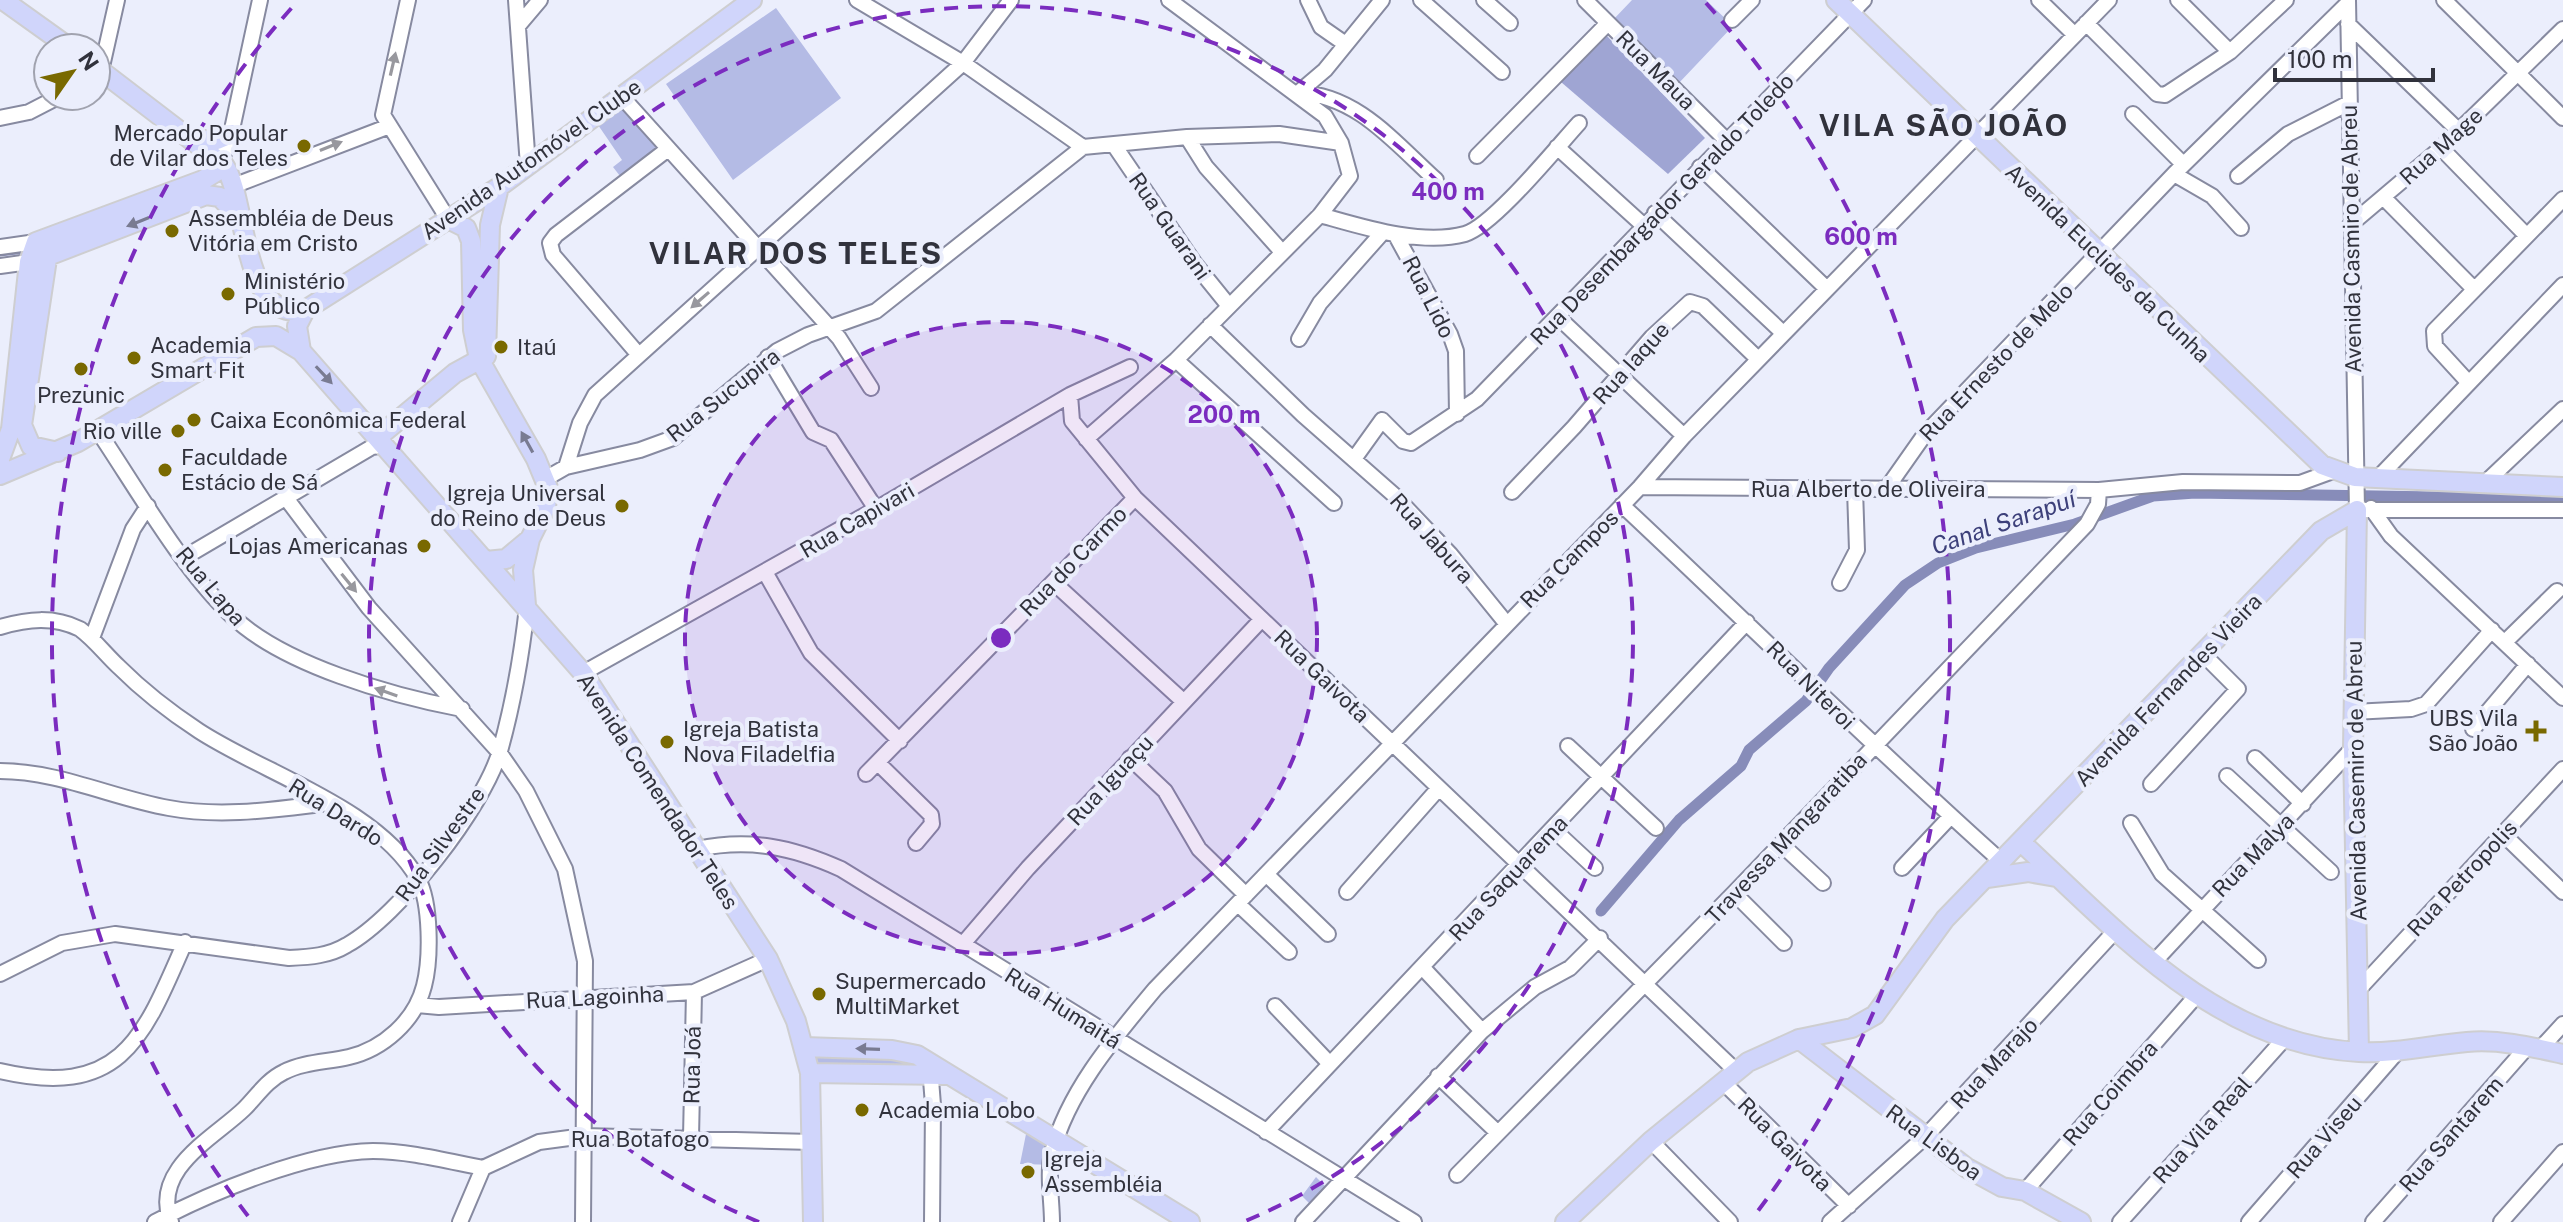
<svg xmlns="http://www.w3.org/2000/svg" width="2563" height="1222" viewBox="0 0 2563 1222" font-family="'Public Sans',sans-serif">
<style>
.green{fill:#b4bbe5}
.forest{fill:#9fa5d3}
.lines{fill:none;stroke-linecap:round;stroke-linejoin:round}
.stream{stroke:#878cb9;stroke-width:3}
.canal{stroke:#878cb9;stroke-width:11}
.minor-casing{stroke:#878aa0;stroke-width:18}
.major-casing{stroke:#ceced0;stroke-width:22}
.minor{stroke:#fff;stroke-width:14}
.major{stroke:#d0d5fb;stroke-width:18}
.oneway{fill:#98989e}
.oneway2{fill:#797b92}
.ring{fill:none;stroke:#7b2cbf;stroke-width:4;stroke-dasharray:14 10}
.poi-dot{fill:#796900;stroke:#ebeefc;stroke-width:3}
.labels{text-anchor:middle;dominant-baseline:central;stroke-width:8;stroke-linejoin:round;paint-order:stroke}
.street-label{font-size:22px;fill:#31323c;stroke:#ebeefc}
.poi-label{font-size:22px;fill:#31323c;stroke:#ebeefc;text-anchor:start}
.water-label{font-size:24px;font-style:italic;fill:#3d407a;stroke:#ebeefc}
.district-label{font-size:30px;font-weight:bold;letter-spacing:2px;fill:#31323c;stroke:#ebeefc}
.centre{fill:#7b2cbf;stroke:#ebeefc;stroke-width:4}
.ring-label{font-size:24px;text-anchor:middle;font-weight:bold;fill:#7b2cbf;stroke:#ebeefc;stroke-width:8;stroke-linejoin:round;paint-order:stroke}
</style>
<rect width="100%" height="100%" fill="#ebeefc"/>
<path class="green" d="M1632,0H1706L1733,26L1677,85L1612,21Z
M776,8L841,98L733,180L666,84Z
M620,106L661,148L620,176L613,167L622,160L596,122Z
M815,1050L909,1057L920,1066L812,1070Z
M1028,1124L1050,1135L1057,1165L1020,1164Z
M1316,1177L1326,1187L1311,1205L1302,1196Z"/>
<path class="forest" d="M1607,36L1705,138L1668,174L1561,82Z"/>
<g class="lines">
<path class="stream" d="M0,255L24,252"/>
<path class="canal" d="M1601,911L1679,820L1741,766L1749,750L1806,701L1829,668L1905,585L1938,563L1976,548L2075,524L2153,496L2195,493L2563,499"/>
<defs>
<path id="minor" d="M408,0L383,115L448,219
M516,0L528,166
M857,0L963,63L1083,147L1187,137L1279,134L1341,143
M1308,0L1321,27L1344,43
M1421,0L1502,72
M1484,0L1510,23
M1585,0L1726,140
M2039,0L2075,35
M2178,0L2230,52
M2348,0L2357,510H2563
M2444,0L2563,118
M1732,20L1752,0
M2086,23L2157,94L2165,95L2230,52L2286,0
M2348,24L2459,131
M518,26L540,0
M96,74L101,71L117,0
M1298,93C1356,94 1395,143 1436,180
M1298,93L1325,70L1382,0
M622,97L839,338L871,388
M2133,114L2183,164
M0,118L29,112L60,96
M1187,137L1206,167L1282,252
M1114,145L1195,264L1229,306
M1557,147L1643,225
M2441,148L2525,234
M1477,156L1608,23
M221,162L231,134L260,0
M1700,167L1826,288
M2174,174L2212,196L2241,228
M2238,176L2288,134L2349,103
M233,186L387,127
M2384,198L2473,288
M1655,213L1783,333
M1320,215C1363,227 1421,246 1465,234C1493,226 1557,147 1579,123
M2350,225L2441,148L2563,29
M1395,234L1450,334L1456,351L1457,414
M0,247L36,242
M0,266L29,262
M1559,318L1684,436
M1210,325L1303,415L1394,495L1450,554L1506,623
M1299,339L1320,303L1383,232
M638,354L553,255L550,243L556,235L668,149
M768,357L813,432L831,440L876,509
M1176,360L1334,503
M2468,382L2435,346L2434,331L2563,199
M1070,395L1072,421L1135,498L1736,1071
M98,431C137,489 181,567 231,615C282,665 393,696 462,709
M1086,439L1176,360L1320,215L1350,176L1341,143L1325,116L1169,0
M1354,459L1382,420L1403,441L1411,443L1477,399L1864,0
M566,467L580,423L595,395L963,63L1011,0
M545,479L566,467L640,450L673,438L777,351L808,335L876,311L1083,147
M2377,479L2563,285
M2485,483L2563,409
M1640,487L2099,490L2183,482L2300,483L2333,471
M1887,488L1925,434L2174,174L2348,3
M1512,492L1574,427L1652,337L1690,302L1703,306L1758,359
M286,498L369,608L499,752L526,791L565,869L585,961L583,1222
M1622,505C1749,624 1872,746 2002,862
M2371,508L2391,536L2563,698
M185,557L372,447L384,445
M765,572L811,653L900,741
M1053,582L1183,701
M1840,583L1857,550L1855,489
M0,627C28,619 53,616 80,629C95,640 105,654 119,667C143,691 170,712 199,731C265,774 378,808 418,879C431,903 431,959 424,986C415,1021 383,1049 349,1057C328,1062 303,1062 284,1072C267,1080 257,1096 244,1109C214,1138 151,1169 171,1222
M92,638L133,529L148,506
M2505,642L2557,591
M583,673L876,509L1070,395L1130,367
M2353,712L2411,709L2426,704L2492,630
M2473,729L2528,664
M1568,746L1656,828
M1130,758L1165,791L1199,849L1246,895
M2255,758L2303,804
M878,763L931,815L932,824L916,843
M0,771C58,771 113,798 169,808C223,818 277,809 330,803
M866,774L1135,498
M2227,776L2331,872
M2151,784L2238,689L2203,654
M2131,823L2162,874L2258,960
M1553,829L1595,868
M2503,834L2563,892
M1781,844L1823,883
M697,849C750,838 792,847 841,869L1414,1222
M1902,868L1951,816
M1266,874L1328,934
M1347,892L1439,788
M1734,893L1784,943
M1238,904L1289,952
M962,945L1028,868L1262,619
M2154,962L2353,748
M1423,968L1482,1031
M0,974L62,943L115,934L289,958C310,957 329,956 347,945C399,916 483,808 500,751C512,708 522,652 527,607
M2360,988L2563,769
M417,1005L439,1007L694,992L768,959
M1275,1006L1330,1064
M2540,1049L2563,1024
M930,1067L933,1105L932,1222
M0,1071C121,1099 143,1039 185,942
M1438,1076L1498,1133
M1723,1082L1849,1206
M1266,1132L1747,622
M691,1138L694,992
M1651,1141L1730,1222
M1457,1175L1734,893L2087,524L2098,504L2099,490
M2025,1191L2196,996
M155,1222C212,1192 308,1152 373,1151C409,1151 447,1161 483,1168
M460,1222L483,1168L539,1142L584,1136L813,1142
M1052,1222C1052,1201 1047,1174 1052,1153C1068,1091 1115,1037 1155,989L1640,487L1684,436L2109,0
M1303,1222L1482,1031L1535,987L1570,968L1600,938
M1830,1222L1925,1137L2116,930
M2120,1222L2285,1038
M2249,1222L2398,1051
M2373,1222L2528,1046
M2501,1222L2563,1152"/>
<path id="major" d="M3,0L70,48
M1836,0L2322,465L2355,477L2563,487
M96,67L224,165C248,198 240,323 305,310
M194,140H217L231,134
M448,219L466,228L471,241L473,330L479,359L536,459L548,488L546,507L530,539L523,570L526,605
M50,239L22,425L31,446L58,452
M35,261L206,195L220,197L237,215
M301,351L297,326L305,310L499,187L752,0
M486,355L490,225L499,187
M378,437L455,373L486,356
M0,459L11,429L29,262L36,242L203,180L216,172L221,162
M0,475L78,442L256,337L276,336L301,351L583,673L768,959L796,1021L810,1073L813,1222
M2357,510L2353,748L2359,1052
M486,561L506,559L530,539
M2021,842C2117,931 2218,1045 2359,1052C2396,1054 2431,1045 2467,1042C2500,1039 2532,1047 2563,1054
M1987,878L2028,872L2056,877
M1799,1039L1967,1168L2002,1187L2025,1191L2081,1222
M804,1047L892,1050L917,1055L1190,1222
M810,1073L944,1075
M1565,1222L1651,1141L1748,1062L1799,1039L1852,1028L1875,1015L1945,919L2321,531L2357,510"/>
</defs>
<use href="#minor" class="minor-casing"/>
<use href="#major" class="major-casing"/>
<use href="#minor" class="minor"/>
<use href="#major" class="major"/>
</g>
<defs><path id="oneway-solid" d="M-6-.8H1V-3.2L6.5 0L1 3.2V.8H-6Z" transform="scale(2)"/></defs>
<g class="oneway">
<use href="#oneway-solid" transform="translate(393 64) rotate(-77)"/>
<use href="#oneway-solid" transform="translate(331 146) rotate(-22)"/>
<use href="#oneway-solid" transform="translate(700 300) rotate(139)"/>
<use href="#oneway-solid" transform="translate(349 583) rotate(51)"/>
<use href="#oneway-solid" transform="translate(386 692) rotate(-161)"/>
</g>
<g class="oneway2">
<use href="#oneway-solid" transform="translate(138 222) rotate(158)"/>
<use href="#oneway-solid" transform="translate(324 375) rotate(47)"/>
<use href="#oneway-solid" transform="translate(527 442) rotate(-119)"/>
<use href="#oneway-solid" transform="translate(868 1049) rotate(-178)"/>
</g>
<circle cx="1001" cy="638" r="316" fill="#7b2cbf" fill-opacity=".12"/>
<g class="ring">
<circle cx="1001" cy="638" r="316"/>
<path d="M759 1222A632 632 0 1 1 1243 1222"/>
<path d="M248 1216A949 949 0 0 1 296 3M1706 3A949 949 0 0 1 1754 1216"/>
</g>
<g class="poi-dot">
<circle cx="304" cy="146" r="8"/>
<circle cx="172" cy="231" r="8"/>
<circle cx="228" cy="294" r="8"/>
<circle cx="501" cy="347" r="8"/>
<circle cx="134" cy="358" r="8"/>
<circle cx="81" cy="369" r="8"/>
<circle cx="194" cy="420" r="8"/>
<circle cx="178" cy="431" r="8"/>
<circle cx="165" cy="470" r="8"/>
<circle cx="622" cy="506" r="8"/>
<circle cx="424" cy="546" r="8"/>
<path d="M2532 719h8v8h8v8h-8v8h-8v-8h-8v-8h8z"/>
<circle cx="667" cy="742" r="8"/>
<circle cx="819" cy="994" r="8"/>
<circle cx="862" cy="1110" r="8"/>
<circle cx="1028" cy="1172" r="8"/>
</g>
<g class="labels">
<g class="street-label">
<text transform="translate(1656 70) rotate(45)">Rua Maua</text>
<text transform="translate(2441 146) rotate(-42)">Rua Mage</text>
<text transform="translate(531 159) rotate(-35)">Avenida Automóvel Clube</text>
<text transform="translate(1662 209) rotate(-46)">Rua Desembargador Geraldo Toledo</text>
<text transform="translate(1170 226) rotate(55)">Rua Guarani</text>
<text transform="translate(2351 239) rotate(-91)">Avenida Casmiro de Abreu</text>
<text transform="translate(2108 263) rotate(44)">Avenida Euclides da Cunha</text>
<text transform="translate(1429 297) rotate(63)">Rua Lido</text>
<text transform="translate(1996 362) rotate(-46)">Rua Ernesto de Melo</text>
<text transform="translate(1631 363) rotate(-48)">Rua Iaque</text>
<text transform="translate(723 395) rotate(-38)">Rua Sucupira</text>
<text x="1868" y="489">Rua Alberto de Oliveira</text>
<text transform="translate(857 520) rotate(-30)">Rua Capivari</text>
<text transform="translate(1432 538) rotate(48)">Rua Jabura</text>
<text transform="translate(1569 559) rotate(-45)">Rua Campos</text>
<text transform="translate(1073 561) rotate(-46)">Rua do Carmo</text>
<text transform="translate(211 586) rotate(50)">Rua Lapa</text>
<text transform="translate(1322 676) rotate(44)">Rua Gaivota</text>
<text transform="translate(1811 685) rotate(45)">Rua Niteroi</text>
<text transform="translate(2168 690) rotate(-46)">Avenida Fernandes Vieira</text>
<text transform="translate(1110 780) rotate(-47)">Rua Iguaçu</text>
<text transform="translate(2356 781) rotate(-91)">Avenida Casemiro de Abreu</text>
<text transform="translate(658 791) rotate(57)">Avenida Comendador Teles</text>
<text transform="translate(336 812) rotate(32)">Rua Dardo</text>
<text transform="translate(1786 838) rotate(-47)">Travessa Mangaratiba</text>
<text transform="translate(440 844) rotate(-54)">Rua Silvestre</text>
<text transform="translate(2253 855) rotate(-46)">Rua Malya</text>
<text transform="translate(1508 878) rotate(-47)">Rua Saquarema</text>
<text transform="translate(2462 878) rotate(-47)">Rua Petropolis</text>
<text transform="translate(595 997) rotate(-3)">Rua Lagoinha</text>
<text transform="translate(1063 1008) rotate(32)">Rua Humaitá</text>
<text transform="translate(1994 1063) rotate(-47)">Rua Marajo</text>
<text transform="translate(692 1065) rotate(-89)">Rua Joá</text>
<text transform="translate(2110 1093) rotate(-49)">Rua Coimbra</text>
<text transform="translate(2202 1130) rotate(-48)">Rua Vila Real</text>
<text transform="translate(2451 1134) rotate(-49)">Rua Santarem</text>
<text transform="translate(2324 1137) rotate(-49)">Rua Viseu</text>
<text x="640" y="1139">Rua Botafogo</text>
<text transform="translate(1934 1142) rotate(36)">Rua Lisboa</text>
<text transform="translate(1785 1144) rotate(45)">Rua Gaivota</text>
</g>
<g class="poi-label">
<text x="288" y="133" text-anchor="end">Mercado Popular<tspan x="288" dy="25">de Vilar dos Teles</tspan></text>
<text x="188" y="218">Assembléia de Deus<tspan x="188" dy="25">Vitória em Cristo</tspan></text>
<text x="244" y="281">Ministério<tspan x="244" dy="25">Público</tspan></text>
<text x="150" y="345">Academia<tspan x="150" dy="25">Smart Fit</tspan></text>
<text x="517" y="347">Itaú</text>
<text x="81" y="395" text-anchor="middle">Prezunic</text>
<text x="210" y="420">Caixa Econômica Federal</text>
<text x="162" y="431" text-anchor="end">Rio ville</text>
<text x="181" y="457">Faculdade<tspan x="181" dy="25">Estácio de Sá</tspan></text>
<text x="606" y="493" text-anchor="end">Igreja Universal<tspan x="606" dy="25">do Reino de Deus</tspan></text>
<text x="408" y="546" text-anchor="end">Lojas Americanas</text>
<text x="2518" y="718" text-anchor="end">UBS Vila<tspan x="2518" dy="25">São João</tspan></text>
<text x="683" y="729">Igreja Batista<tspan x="683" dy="25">Nova Filadelfia</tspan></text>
<text x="835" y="981">Supermercado<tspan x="835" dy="25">MultiMarket</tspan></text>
<text x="878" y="1110">Academia Lobo</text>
<text x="1044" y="1159">Igreja<tspan x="1044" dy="25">Assembléia</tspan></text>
</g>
<g class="water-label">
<text transform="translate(2003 522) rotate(-19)">Canal Sarapuí</text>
</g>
<g class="district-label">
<text x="1944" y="125">VILA SÃO JOÃO</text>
<text x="796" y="253">VILAR DOS TELES</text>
</g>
</g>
<circle cx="1001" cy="638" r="12" class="centre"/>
<g class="ring-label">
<text x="1448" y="200">400 m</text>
<text x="1861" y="245">600 m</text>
<text x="1224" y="423">200 m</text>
</g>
<g transform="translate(72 72) rotate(56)"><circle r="38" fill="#ebeefc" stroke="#a1a3af" stroke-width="2"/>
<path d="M0-6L14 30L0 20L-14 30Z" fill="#796900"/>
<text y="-12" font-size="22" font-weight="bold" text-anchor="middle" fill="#31323c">N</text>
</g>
<path d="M2275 68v12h158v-12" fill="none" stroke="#31323c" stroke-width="4"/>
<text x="2287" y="68" font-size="24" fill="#31323c" stroke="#ebeefc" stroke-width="6" paint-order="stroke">100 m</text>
</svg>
